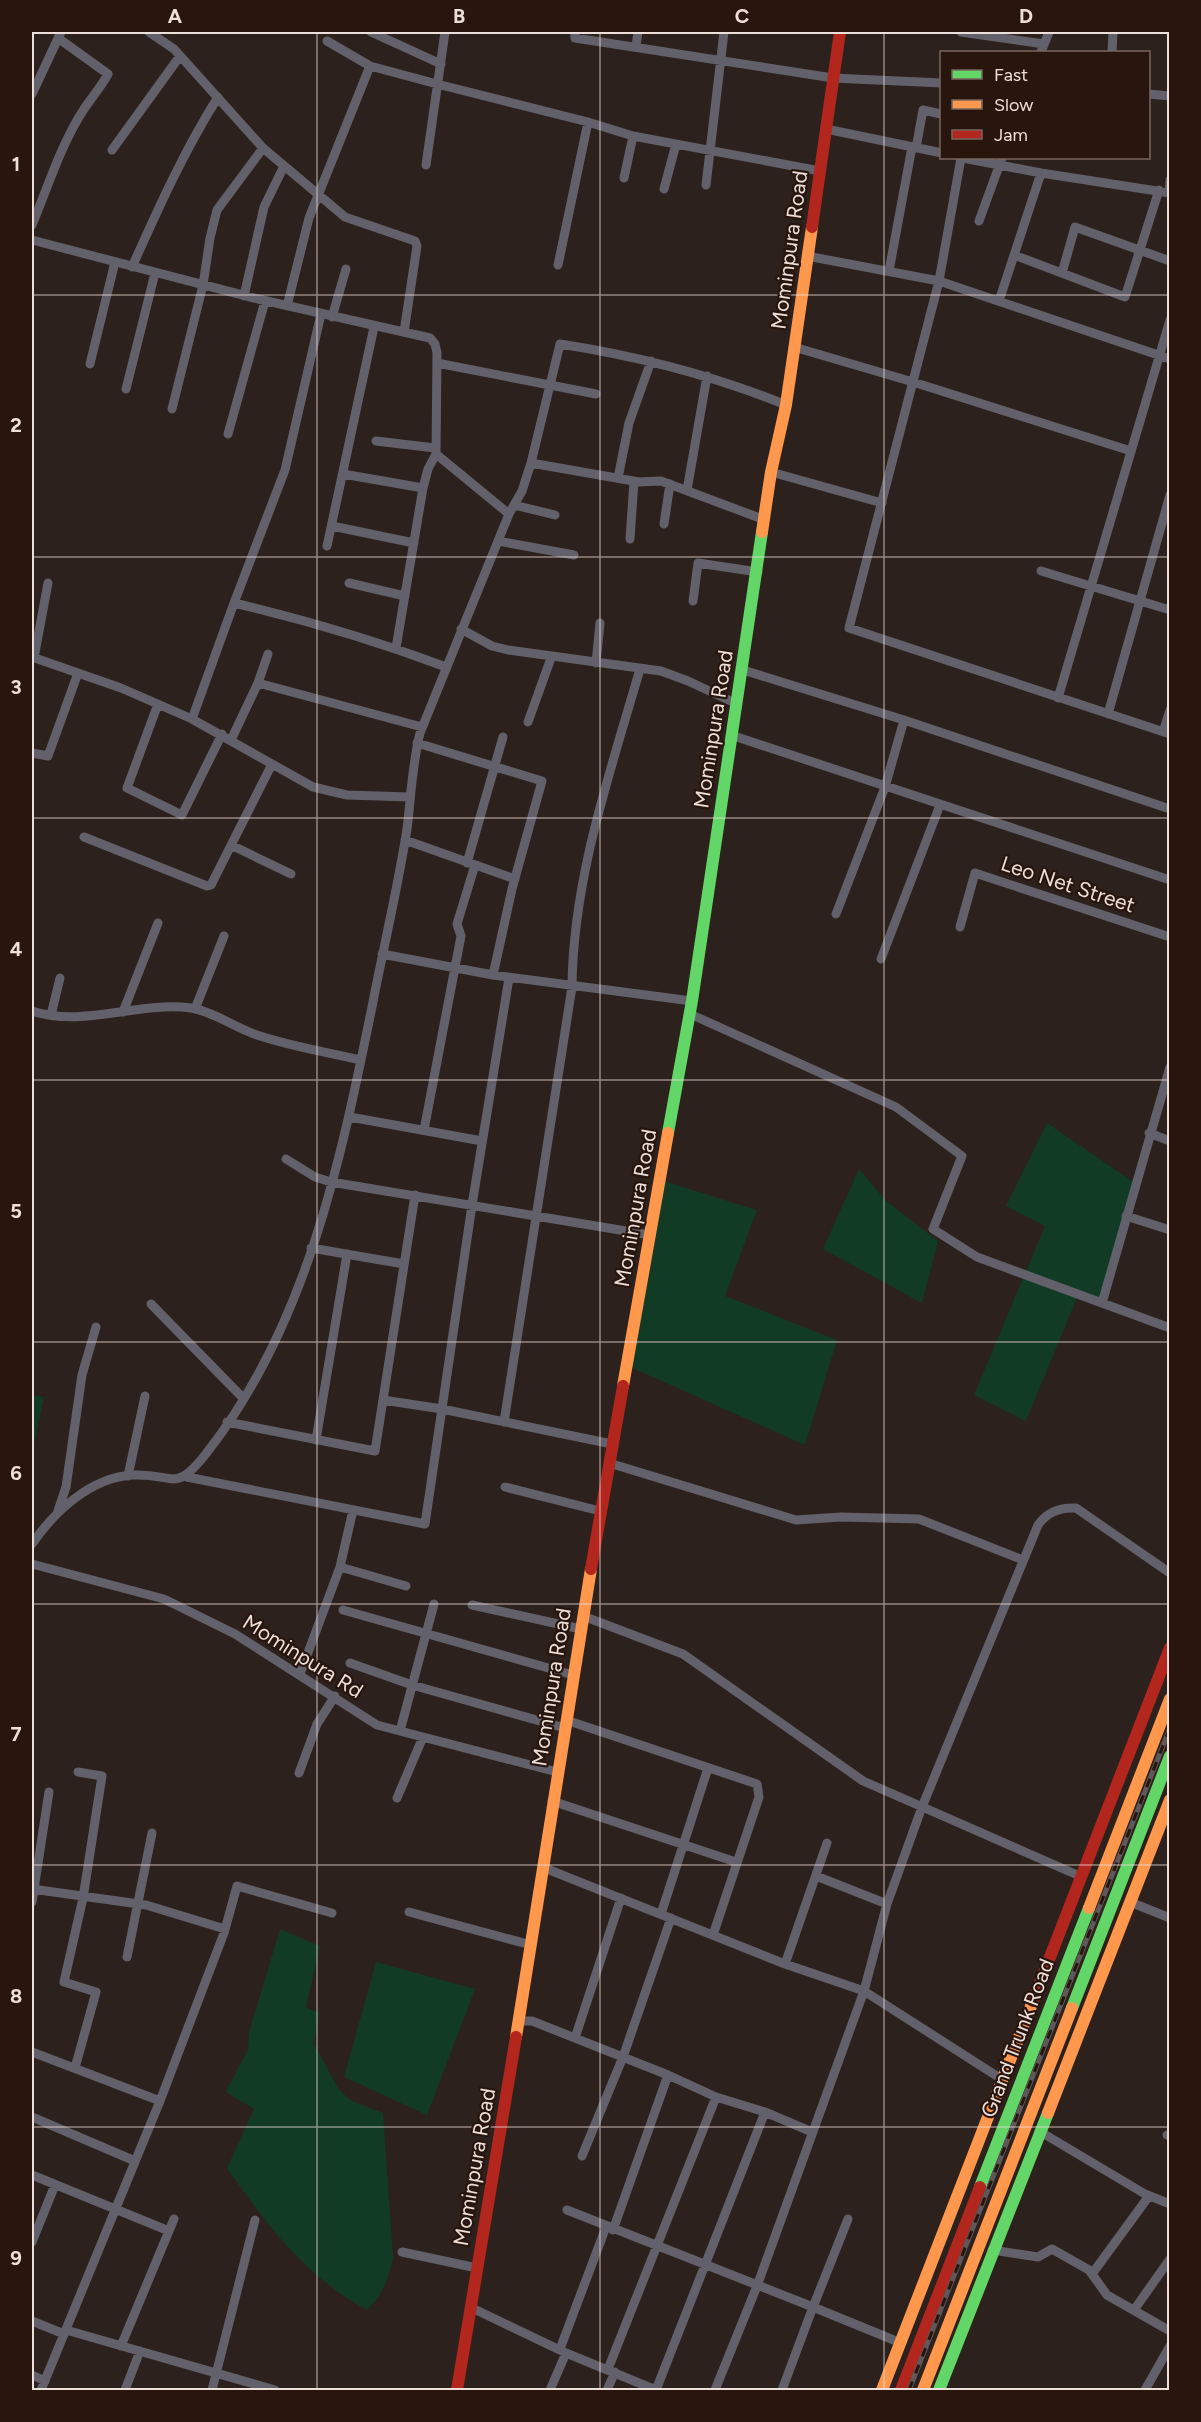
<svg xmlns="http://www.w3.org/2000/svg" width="1201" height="2422" viewBox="0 0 1201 2422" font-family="Figtree,sans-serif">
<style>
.green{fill:#123b26}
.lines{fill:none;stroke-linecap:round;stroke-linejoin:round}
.street{stroke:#62606a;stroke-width:9}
.fast{stroke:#63d668;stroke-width:12}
.slow{stroke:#ff974d;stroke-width:12}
.jam{stroke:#b3261e;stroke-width:12}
.rail-casing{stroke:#5e585a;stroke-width:5}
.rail{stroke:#28150d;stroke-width:3;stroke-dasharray:9;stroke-linecap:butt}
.grid{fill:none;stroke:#eddfd9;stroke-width:1.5;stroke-opacity:0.55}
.labels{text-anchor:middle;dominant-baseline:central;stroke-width:4.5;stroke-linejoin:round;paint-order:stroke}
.street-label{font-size:21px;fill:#eddfd9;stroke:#28150d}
.neatline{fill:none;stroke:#eddfd9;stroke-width:2}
.grid-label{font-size:20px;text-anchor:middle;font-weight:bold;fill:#eddfd9}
</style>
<rect width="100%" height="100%" fill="#2c211c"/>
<path class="green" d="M1047,1123L1135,1183L1102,1303L1078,1295L1026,1421L974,1395L1045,1226L1006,1206Z
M859,1169L886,1201L938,1241L922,1303L823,1249Z
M660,1180L757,1210L725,1296L837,1340L805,1445L626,1365Z
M32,1395L44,1397L32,1454Z
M280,1929L320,1946L306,2007L319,2013L314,2044L338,2088L350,2100L383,2113L393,2258C388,2279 383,2294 367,2310C307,2278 265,2223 227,2168L254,2109L226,2092L248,2049L249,2032Z
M376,1962L475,1989L427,2115L344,2077Z"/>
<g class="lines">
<path class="street" d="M149,32L174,49L263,148L345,217L415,241L417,246L404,332
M371,32L441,64
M575,32V38L833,78L942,83
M961,32L1044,44
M327,41L370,66L437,84L588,122L633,136L820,171
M636,46L638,32
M1041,52L1049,32
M1112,52L1113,32
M32,94L61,32
M1148,94L1170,96
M826,129L942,153
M916,148L923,110L941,114
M112,150L180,56
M961,158L939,281L849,628L1170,734
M963,158L1041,173L1170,193
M426,165L445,32
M624,178L633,136
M706,185L724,32
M664,189L676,144
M1169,193L1170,180
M979,221L1002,158
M32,225C48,187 61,144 84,109C92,97 101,87 108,74L58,38
M32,240L258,299L430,338L435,344L437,353L436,454L509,514L420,733C412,765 411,797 407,829C398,887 384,945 373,1002C341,1159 307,1327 205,1455C174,1494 174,1473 133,1475C91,1477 54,1512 32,1544
M1014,255L1125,297L1159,190
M807,256L939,281L1170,359
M558,265L588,122
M132,267C158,209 184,151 218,97
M889,271L912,147
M1062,273L1075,227L1170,261
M244,296L264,207L284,166
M999,301L1041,173
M287,306L309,218L370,66
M332,317L346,269
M794,347L913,382L1131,451
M437,363L596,394
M90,364L115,262
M126,389L155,273
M172,409L203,285L210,238L217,210L263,148
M228,434L265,301
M376,441L435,448
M531,463L639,482L661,481L765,520
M771,472L882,503
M343,474L423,488
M618,478L629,423L651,361
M687,490L707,376
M514,505L555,515
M509,514L522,491L531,463L560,344C638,356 712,375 786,405
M664,524L670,484
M332,526L414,543
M630,539L634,481
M498,541L574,555
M327,546L374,327
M1041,571L1170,610
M349,583L405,596
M693,601L698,563L758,572
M234,603L285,470L321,314
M461,629L492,646L508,650L661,671L688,681L737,704
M396,648L423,488L428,469L436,454
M32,657L121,688L192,719L313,787L347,795L410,797
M34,658L48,583
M596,663L600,623
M743,670L904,720L1170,809
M258,683L268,654
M1058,698L1170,320
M158,704L127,788L182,815L222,734
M1108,714L1170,495
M192,719L234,603C306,620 377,641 446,667
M528,722L551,658
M1163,732L1170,710
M731,735L1170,880
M231,740L258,683L422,727
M417,743L542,781L512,889L493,975
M32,753L48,756L78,673
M84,837L207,886L211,885L272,764
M405,840L515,879
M233,846L291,874
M467,863L503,737
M836,914L885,787L904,720
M960,927L975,873L1170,937
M382,954L493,975L692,1001
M881,959L940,805
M195,1009L224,936
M32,1011C83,1028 139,1001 191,1008C214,1012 232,1026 254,1034C288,1046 326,1052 361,1060
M123,1012L158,923
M690,1014L896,1107L962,1156L933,1229L977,1257L1170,1328
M51,1015L60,978
M350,1117L482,1141
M424,1130L461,936L457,924L475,865
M1149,1133L1170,1141
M286,1159L315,1177L331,1182L650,1235
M1126,1216L1170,1230
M311,1248L404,1264
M1102,1303L1170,1067
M151,1304L243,1398
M383,1400L442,1409L612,1444
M227,1422L375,1451L415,1195
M504,1422L572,987C573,878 610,773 640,669
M316,1440L347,1254
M609,1463L796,1520L841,1517L919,1519L1023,1560
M128,1476L145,1396
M187,1477L425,1524L472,1205L509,978
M505,1487L600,1511
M58,1511L66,1487L82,1375L96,1327
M32,1564L164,1599L235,1634L377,1725L557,1772
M340,1567L406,1586
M472,1605L581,1629
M343,1610L573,1675
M583,1616L683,1654L863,1781L1082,1877
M350,1663L412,1685L565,1728
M300,1674L340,1567L353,1510
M566,1720L757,1784L759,1797L713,1935
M400,1731L434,1604
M299,1773L317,1724L335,1696
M397,1798L423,1737
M552,1801L736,1862
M542,1867L785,1964L864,1991L1003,2080
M816,1876L887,1904
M32,1889L146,1905L225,1929
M32,1902L49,1792
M1130,1902L1170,1918
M409,1912L531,1945
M661,1914L708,1768
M127,1957L152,1833
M785,1964L827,1843
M519,2021H532L668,2075L716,2097L765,2112L812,2132
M575,2038L621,1898
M32,2052L160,2101
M75,2068L96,1992L64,1982L83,1898L102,1776L78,1772
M32,2117L135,2161
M1039,2131L1145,2194L1170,2204
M1167,2135L1170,2136
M582,2156L623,2057L671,1918
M32,2175L169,2231
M567,2210L813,2307L782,2390
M848,2219L813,2307L901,2343
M613,2230L668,2075
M32,2242L55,2185
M992,2250L1038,2257L1052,2249L1089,2270L1107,2295L1170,2331
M402,2252L477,2268
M1092,2274L1149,2196
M470,2307L566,2353L656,2390
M1134,2310L1170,2259
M32,2321L64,2334
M66,2330L275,2390
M121,2346L174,2219
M560,2349L606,2227
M608,2369L716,2097
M32,2375L45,2381
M41,2390L160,2101L224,1933L237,1886L332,1913
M125,2390L140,2351
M212,2390L255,2220
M550,2390L566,2353
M607,2390L615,2372
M656,2390L765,2112
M715,2390L757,2286L864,1991L887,1904L922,1807L1038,1525C1047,1512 1060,1507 1076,1508L1170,1573
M1145,2390L1170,2346"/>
<path class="fast" d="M668,1133L692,1001L762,532
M1072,2008L1170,1756
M980,2187L1089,1908
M939,2390L1048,2113"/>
<path class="slow" d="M762,532L771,472L786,405L812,227
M623,1386L668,1133
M1089,1908L1170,1699
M516,2037L591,1569
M1048,2113L1170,1800
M882,2390L1033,2001
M923,2390L1072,2008"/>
<path class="jam" d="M812,227L840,32
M591,1569L623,1386
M1033,2001L1170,1648
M457,2390L516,2037
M901,2390L980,2187"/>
<defs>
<path id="rail" d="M909,2390L1170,1728"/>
</defs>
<use href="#rail" class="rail-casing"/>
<use href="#rail" class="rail"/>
</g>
<path class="grid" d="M317,32V2390M600,32V2390M884,32V2390M32,295H1170M32,557H1170M32,818H1170M32,1080H1170M32,1342H1170M32,1604H1170M32,1865H1170M32,2127H1170"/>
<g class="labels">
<g class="street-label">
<text transform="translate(789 250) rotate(-82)">Mominpura Road</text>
<text transform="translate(713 729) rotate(-81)">Mominpura Road</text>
<text transform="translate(1068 884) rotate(18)">Leo Net Street</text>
<text transform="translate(635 1208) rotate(-80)">Mominpura Road</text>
<text transform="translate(303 1656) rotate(32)">Mominpura Rd</text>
<text transform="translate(551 1687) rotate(-81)">Mominpura Road</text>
<text transform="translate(1017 2038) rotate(-69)">Grand Trunk Road</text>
<text transform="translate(474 2167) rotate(-80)">Mominpura Road</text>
</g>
</g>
<rect width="1201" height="2422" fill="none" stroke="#28150d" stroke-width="66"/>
<rect x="940" y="51" width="210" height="108" fill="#28150d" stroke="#77665f" stroke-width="1.5"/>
<rect x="952" y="70" width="30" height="9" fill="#63d668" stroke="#77665f" stroke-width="1.5"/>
<text x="994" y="81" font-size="18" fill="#eddfd9">Fast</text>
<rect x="952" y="100" width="30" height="9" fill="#ff974d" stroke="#77665f" stroke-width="1.5"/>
<text x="994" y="111" font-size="18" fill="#eddfd9">Slow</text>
<rect x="952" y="130" width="30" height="9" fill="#b3261e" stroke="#77665f" stroke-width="1.5"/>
<text x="994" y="141" font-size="18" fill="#eddfd9">Jam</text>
<rect x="33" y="33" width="1135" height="2356" class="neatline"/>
<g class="grid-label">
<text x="175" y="23">A</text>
<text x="459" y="23">B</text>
<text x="742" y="23">C</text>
<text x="1026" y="23">D</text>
<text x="16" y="171">1</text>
<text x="16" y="432">2</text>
<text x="16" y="694">3</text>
<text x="16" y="956">4</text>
<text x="16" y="1218">5</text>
<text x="16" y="1480">6</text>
<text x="16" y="1741">7</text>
<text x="16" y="2003">8</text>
<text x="16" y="2265">9</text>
</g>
</svg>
